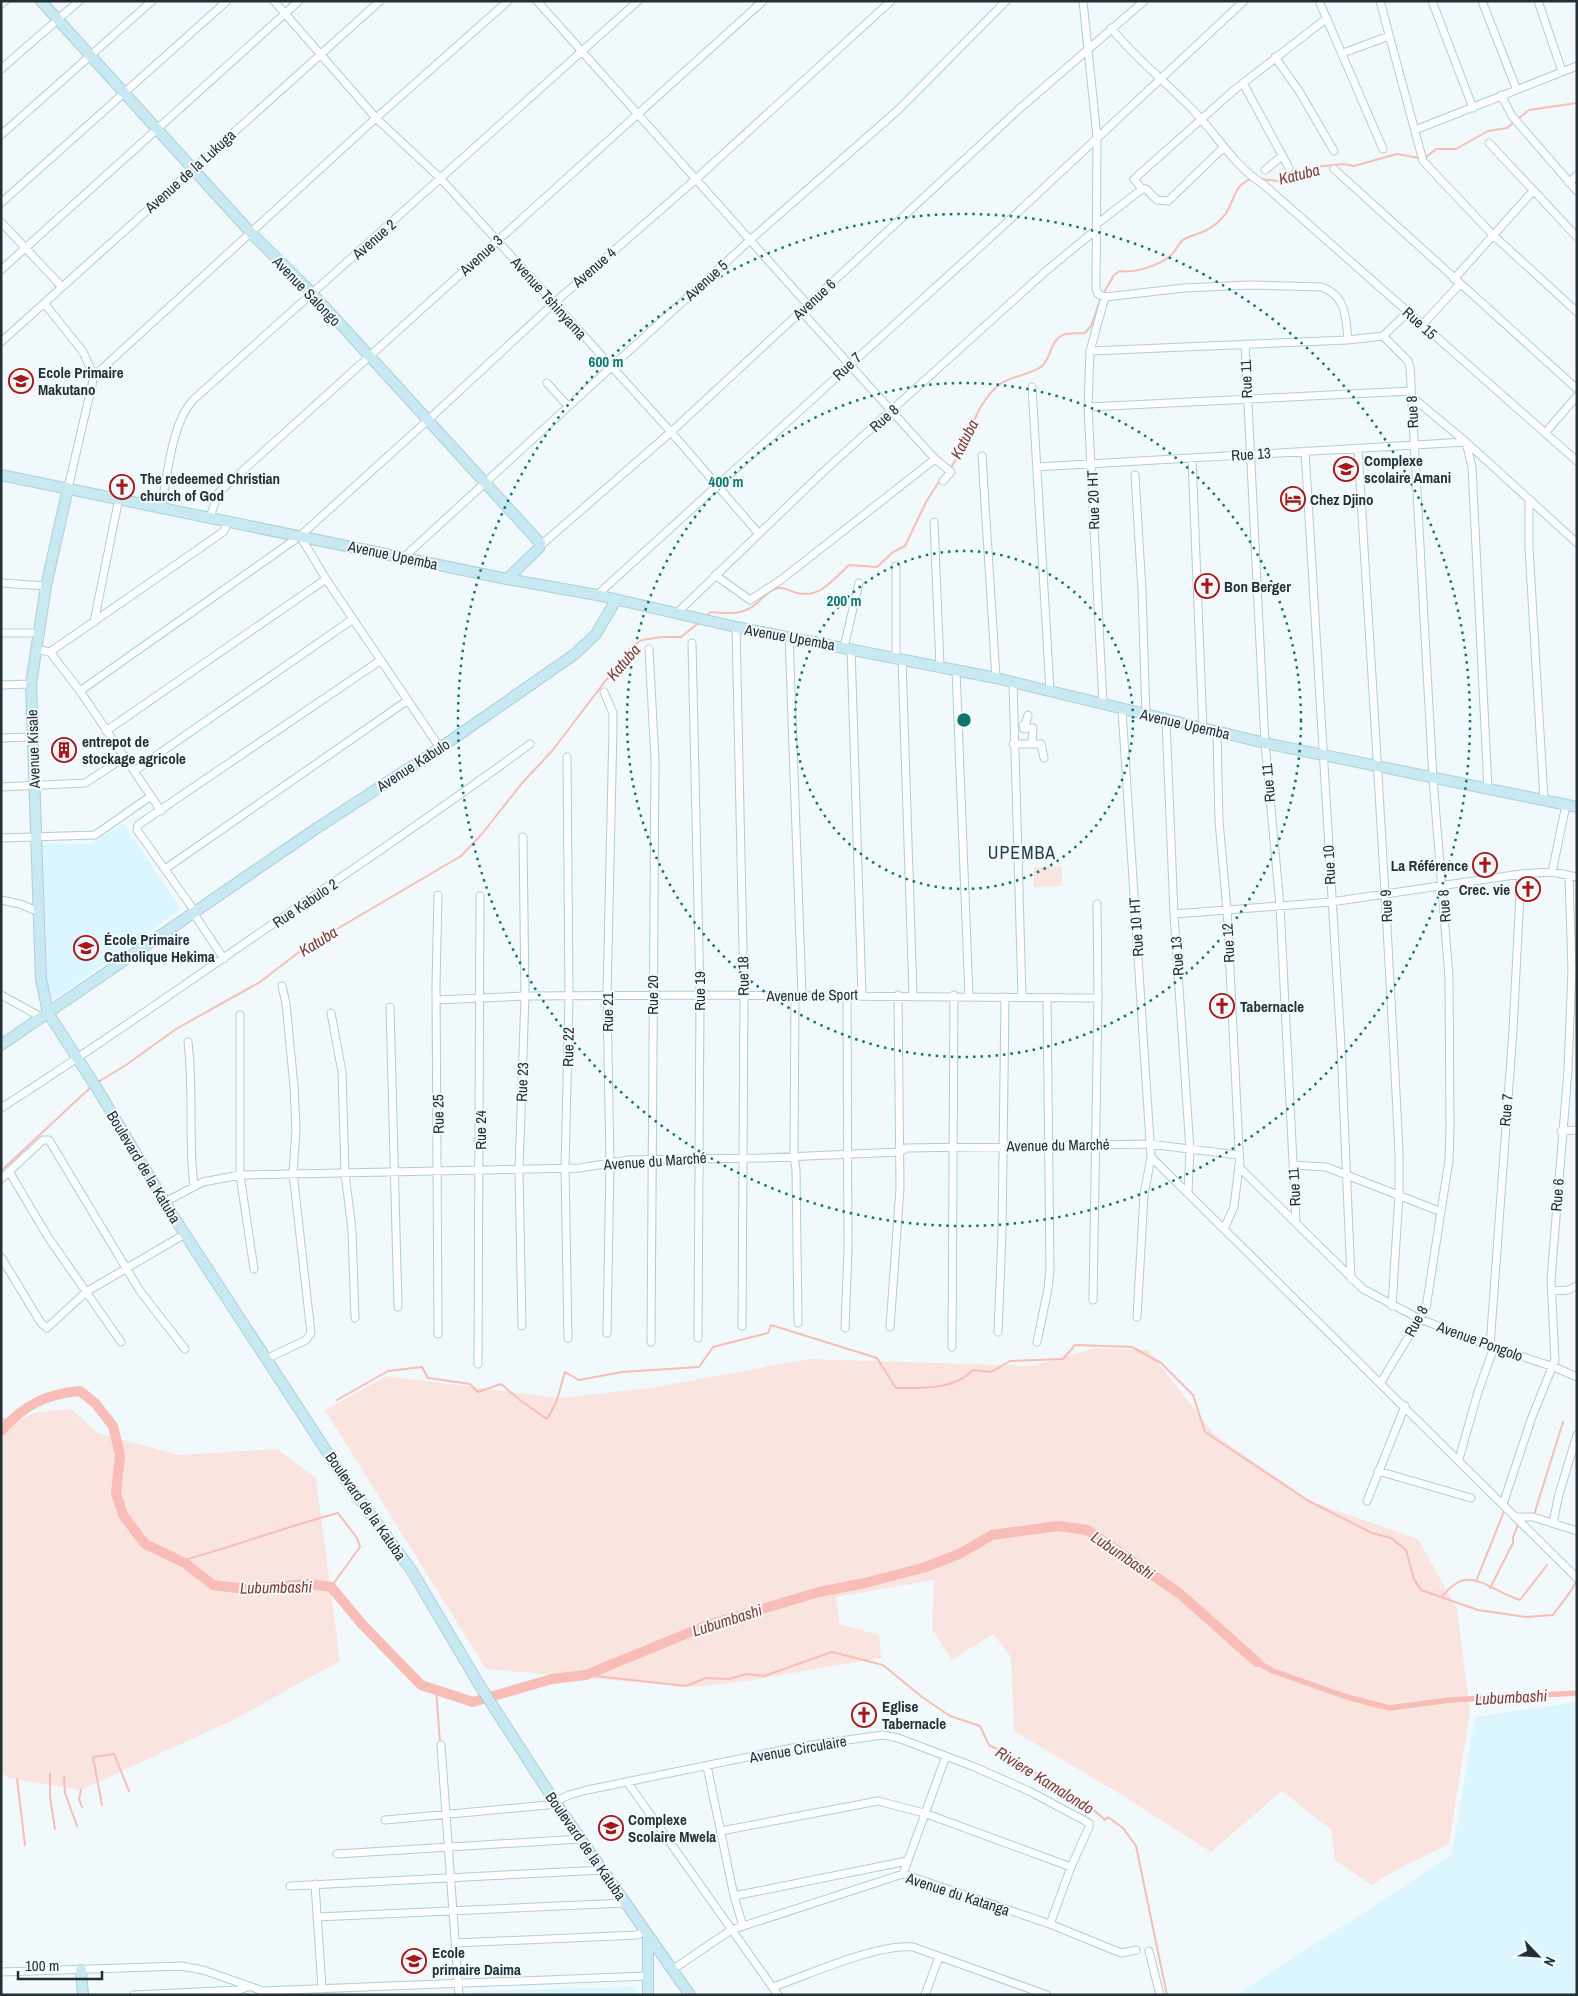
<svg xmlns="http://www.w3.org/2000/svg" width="1578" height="1996" viewBox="0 0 1578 1996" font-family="'Archivo Narrow',sans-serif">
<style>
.built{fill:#dcf6ff}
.green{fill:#fae4e0}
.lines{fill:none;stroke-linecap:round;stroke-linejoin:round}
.stream{stroke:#f7bdb6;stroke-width:2}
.canal{stroke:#f7bdb6;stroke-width:5.5}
.river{stroke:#f7bdb6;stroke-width:10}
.street-casing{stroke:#accfda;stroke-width:9}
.secondary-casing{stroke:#accfda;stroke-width:12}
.street{stroke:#fff;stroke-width:7}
.secondary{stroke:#c8e9f2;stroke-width:10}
.ring{fill:none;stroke:#0f766e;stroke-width:2.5;stroke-dasharray:2.5 5}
.labels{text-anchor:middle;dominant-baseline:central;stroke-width:4;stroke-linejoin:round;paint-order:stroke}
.street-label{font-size:15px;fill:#223034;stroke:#f2f9fc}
.poi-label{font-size:15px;font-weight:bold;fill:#223034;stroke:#f2f9fc;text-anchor:start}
.water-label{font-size:16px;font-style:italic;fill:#823c35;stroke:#f2f9fc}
.quarter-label{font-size:18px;letter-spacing:1px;fill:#1f3e47;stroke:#f2f9fc}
.centre{fill:#0f766e;stroke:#f2f9fc;stroke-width:2.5}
.ring-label{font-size:15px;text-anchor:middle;font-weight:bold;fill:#0f766e;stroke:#f2f9fc;stroke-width:4;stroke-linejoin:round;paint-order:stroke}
</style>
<rect width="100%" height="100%" fill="#f2f9fc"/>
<path class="built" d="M123,823L181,909L52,1001L47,986L43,844H90Z
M1577,1702V1995H1237L1452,1855L1475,1717Z
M636,1987L637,1995H472V1991Z"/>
<path class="green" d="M1062,866V886L1034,887V867Z
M1095,1348L1148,1350L1214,1434L1312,1502L1418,1539L1457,1609L1470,1712L1449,1844L1402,1867L1371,1885L1335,1860L1331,1830L1282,1791L1211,1852L1125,1797L1014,1731L1011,1657L993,1634L952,1660L932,1629L934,1580L836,1597L840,1624L879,1635L881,1658L740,1682L693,1687L486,1669L325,1410L386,1376L560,1398L657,1387L808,1359L1031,1366Z
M71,1409L98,1433L178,1455L277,1449L316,1478L340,1661L235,1719L81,1790L9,1778L1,1773V1429L34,1413Z"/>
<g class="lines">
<path class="stream" d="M1518,119L1529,110L1577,103
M1424,159L1436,149H1456L1488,131L1507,128L1513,123
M1260,179L1279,181L1300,175L1314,167L1343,164L1354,166L1397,154L1419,158
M1103,294L1114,275L1120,271C1135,273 1159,266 1171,255C1176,251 1178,244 1183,240C1187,237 1193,236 1197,234C1207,231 1216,225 1223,217C1235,204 1232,185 1251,179
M950,469C969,443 973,405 1000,384C1013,375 1029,376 1042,366C1051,359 1050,340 1063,335C1068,332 1079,334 1085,333L1091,326L1101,298
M706,617L710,612C727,613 743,616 757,603C763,598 768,591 775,589C783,586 789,591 797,593C819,599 834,579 849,565L877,567L893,552L905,546L926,502L940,480
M98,1082L126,1065L176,1029L260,982L303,949L461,856L481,835L523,782L552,751L632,646L642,640L662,637H681L700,622
M1,1171L92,1086
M337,1400L388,1371L422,1367L428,1378L470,1384L478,1392L501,1384L521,1401L547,1419L556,1403L565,1372L579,1380L622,1372L699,1367L713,1347L768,1333L771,1325L877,1358L896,1388C922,1388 954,1390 973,1370L991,1372L1010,1361L1063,1359L1075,1345L1132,1347L1161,1363L1193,1395L1205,1432L1307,1500L1372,1533L1391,1538L1406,1550L1414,1579L1421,1590L1478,1610L1526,1617L1553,1615C1561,1603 1572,1593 1577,1579
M1,1418L10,1423
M1507,1505L1510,1493
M1534,1515L1563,1422
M180,1561C233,1547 285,1527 338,1513L357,1538L360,1547L331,1587
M1477,1579L1505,1509
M1490,1588L1513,1543V1537L1518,1525
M1442,1597C1469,1561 1488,1591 1520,1600L1547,1565
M586,1675L686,1686L706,1678L729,1679L746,1674L764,1676L832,1652L883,1665L922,1697L950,1716L980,1726L989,1745L1015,1758L1075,1802L1081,1804L1085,1802L1105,1820L1108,1817L1123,1828L1136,1846L1167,1995
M436,1690L440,1742
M50,1774V1797L55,1829
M64,1776L65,1793L77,1826
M17,1779L25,1845
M81,1790L79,1799L82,1807
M102,1805L93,1757L114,1754L129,1791"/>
<path class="canal" d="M1257,1662L1273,1671L1347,1697L1389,1708L1450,1700L1577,1693"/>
<path class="river" d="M1,1431C24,1405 46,1394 80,1391L95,1403L113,1426L120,1455L116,1493L123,1515L145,1544L185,1563L213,1585L246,1589L309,1584L331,1587L362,1624L421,1685L473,1702L552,1679L586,1675L705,1626L819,1592L865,1583L926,1567L961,1553L992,1535L1058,1526L1087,1530L1179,1593L1257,1662"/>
<defs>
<path id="street" d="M274,1L376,118L441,179L554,303L671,432L759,534
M537,1L808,305
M1083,1L1097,137L1096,289L1098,294L1105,297L1184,288L1250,285L1322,287C1346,296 1346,317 1348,340
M1319,1L1383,149
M1380,1L1423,161L1492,234L1577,312
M1432,1L1473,108
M1482,1L1516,88
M1538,1L1562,71
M1,4L5,1
M1111,28C1136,59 1166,82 1193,110C1217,135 1234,166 1264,185L1577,461
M1343,53L1389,36
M1275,57L1299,91L1334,151
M1,69L79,1
M1243,83L1289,168
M1501,95L1512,116L1577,191
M1415,130L1577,66
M1,135L152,1
M1489,143L1577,237
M1224,147L1168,201L1157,200L1146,189H1142L1134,179L1233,91L1327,18
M1334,169L1577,389
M1265,170L1282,156
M1569,183L1577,175
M1,203L227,1
M1,222L62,287
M1097,224L1142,189
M1,270L299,1
M1454,279L1533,191
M45,304L83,352L94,376
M801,311L935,459L951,472L943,481
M1422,325L1460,284
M1,342L380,1
M1245,344L1265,743L1280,906L1296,1221
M1090,351L1348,340L1383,336L1408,312
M547,383L568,406
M1032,387L1050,690
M1412,397L1466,442L1577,543
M1088,407L1411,391
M1545,433L1577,396
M1358,448C1372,683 1388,919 1399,1154V1194L1392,1306
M1305,451L1341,1046L1351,1279
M982,456L996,678
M1192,459L1203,729
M1037,467L1466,442L1472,467L1488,789
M1135,475L1142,591L1146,715
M68,488L94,376L376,118L508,1
M1529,499V548L1544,800
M161,507C168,475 171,424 193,400L638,1
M210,517L218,493L763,1
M934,522L940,667
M300,536L326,579L440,748
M541,545L671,432L1018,110L1144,1
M404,557L749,241L898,110L1006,1
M896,566V658
M715,575L750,600L782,579L935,459
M1,583L46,586
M597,595L1003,226L1244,1
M677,613L823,472L1046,271L1097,229
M94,622L119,498
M736,627L744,996L742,1326
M1,633H37
M789,636L802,995
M692,643L700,995L698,1338
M844,647L859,583
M851,648L862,995
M35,649L50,652L80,691L161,811
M649,649L655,760L651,1342
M50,652L223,532L229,521
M902,659L913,995
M956,670L969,996
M1013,682L1022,996
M1,685L31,684
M80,691L300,536L428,420L554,303L696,179L891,1
M604,692L613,713V727L607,996L610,1163L607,1333
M1103,705L1088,407L1090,351L1105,297
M1122,710L1151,1157L1577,1578
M1166,720L1174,914L1190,1150L1188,1192
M1023,725L1025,728H1033L1032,743
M1024,729L1028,715
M106,731L326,579
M1217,732L1219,821L1227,910L1240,1168L1363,1289L1420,1319L1490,1346L1554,1367L1577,1377
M1,738L32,737
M1013,744H1041L1044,758
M567,757L569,996L565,1168L568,1338
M134,771L353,619
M1,787L85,783L124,758
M1,838L95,835L151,796
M165,869L408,700
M1552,872L1566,805
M438,895L436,985L438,1334
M1,900L20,904L39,912
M196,913L137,830L138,825L381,660
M194,914L224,959
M1174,914L1331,902L1521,874L1552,872L1577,877
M1,995L41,1017
M795,996L794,1157L796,1170L798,1323
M436,1000L525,996L700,995L1098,998
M390,1007L398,1307
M331,1013L342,1072L345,1173L352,1230L355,1318
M240,1015V1175L254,1269
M188,1042C194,1090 188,1138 194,1186
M1,1108C97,1047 189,981 283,917C366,860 449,804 530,744
M1561,1131L1577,1130
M1293,1165L1326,1167L1439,1211
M10,1173L48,1237L121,1342
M1,1179L43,1140H49L140,1291L185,1349
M165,1202L203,1182L240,1175L580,1168L628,1160L760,1158L900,1152L906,1148L1149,1144L1238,1155
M1224,1229L1234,1207L1239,1165
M1,1257L41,1323L47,1328L86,1292L185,1234
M1552,1291L1568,1290L1577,1286
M1093,1300L1098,998L1097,904
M1137,1317L1144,1195L1151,1157
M522,1326L519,1170L525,996L523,837
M890,1327L900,1188L898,995
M845,1328L848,1249L847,996
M998,1332L1002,1234L1005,997
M1037,1342L1048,1289L1050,1269L1047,998
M1490,1346L1513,1030L1521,874
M952,1347L954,995
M266,1359L306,1340L311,1333L293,1173L296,1129L294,1086L286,1004L282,986
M478,1364L480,896
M1381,1382L1426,1308L1449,1160L1450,1126L1449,977L1433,778L1410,367L1408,361L1383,336
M1459,1459L1478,1392L1494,1347
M1378,1471L1471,1498
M1367,1501L1405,1406
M1503,1504L1532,1417L1555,1360L1551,1279L1568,1070L1572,970L1569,876
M1517,1517H1533L1577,1531
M1553,1523L1559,1494L1577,1435
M441,1745L459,1995
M707,1766L734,1896L743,1926
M628,1783L778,1995
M385,1820L548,1805L569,1795L587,1790L797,1747L883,1735L898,1738L972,1766L1029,1791L1089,1823V1827L1071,1867L1050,1924
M721,1831L878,1801L924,1813L1071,1867
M337,1854L580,1839
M903,1874L946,1756
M315,1884L322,1989
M290,1886L603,1870
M734,1896L907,1861
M317,1917L626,1903
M456,1943L637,1935L645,1931
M1149,1951L1160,1995
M672,1970L731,1930L903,1874L1050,1924L1121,1953L1136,1950
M1,1972L181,1966L203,1970L263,1991L647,1976
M773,1987C808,1975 878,1943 913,1947L1047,1995
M134,1995L239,1990L248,1987
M925,1995L939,1957"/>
<path id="secondary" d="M41,1L251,233L312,293L540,543L539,548L507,579
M1,475L507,579L597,595L736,627L996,678L1265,743L1577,807
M68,488L46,586L31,684L41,979L48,1013L98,1090L175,1219L344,1478L412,1571L480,1686L555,1802L690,1995
M1,1045L317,828L440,748L575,654L596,634L616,600
M81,1970L83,1995
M648,1995V1935"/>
</defs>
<use href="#street" class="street-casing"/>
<use href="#secondary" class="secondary-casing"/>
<use href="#street" class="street"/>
<use href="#secondary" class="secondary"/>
</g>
<g class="ring">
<circle cx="964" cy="720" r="169"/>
<circle cx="964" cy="720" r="337"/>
<circle cx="964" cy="720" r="506"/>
</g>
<defs>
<symbol id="school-ring" viewBox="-11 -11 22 22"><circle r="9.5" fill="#f2f9fc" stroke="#a91617" stroke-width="1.5"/><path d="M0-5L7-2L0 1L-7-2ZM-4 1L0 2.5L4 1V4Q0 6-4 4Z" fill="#a91617"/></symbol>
<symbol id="church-ring" viewBox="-11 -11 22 22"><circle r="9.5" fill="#f2f9fc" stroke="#a91617" stroke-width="1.5"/><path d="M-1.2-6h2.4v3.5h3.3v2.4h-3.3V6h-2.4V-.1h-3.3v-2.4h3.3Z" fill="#a91617"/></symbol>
<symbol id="hotel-ring" viewBox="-11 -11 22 22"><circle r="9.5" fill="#f2f9fc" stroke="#a91617" stroke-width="1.5"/><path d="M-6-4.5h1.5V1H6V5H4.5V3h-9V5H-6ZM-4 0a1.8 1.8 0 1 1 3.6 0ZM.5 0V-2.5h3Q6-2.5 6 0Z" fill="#a91617"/></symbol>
<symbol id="building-ring" viewBox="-11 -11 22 22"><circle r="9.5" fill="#f2f9fc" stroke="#a91617" stroke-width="1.5"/><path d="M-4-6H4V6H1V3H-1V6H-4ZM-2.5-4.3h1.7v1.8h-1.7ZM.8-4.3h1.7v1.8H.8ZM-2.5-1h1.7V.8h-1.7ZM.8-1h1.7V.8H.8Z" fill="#a91617"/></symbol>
</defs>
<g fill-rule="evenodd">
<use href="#school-ring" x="7" y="367" width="28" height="28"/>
<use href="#school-ring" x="1332" y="455" width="28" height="28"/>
<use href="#church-ring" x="108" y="473" width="28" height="28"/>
<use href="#hotel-ring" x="1279" y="485" width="28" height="28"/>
<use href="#church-ring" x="1193" y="572" width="28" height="28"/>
<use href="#building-ring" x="50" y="736" width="28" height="28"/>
<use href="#church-ring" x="1471" y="851" width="28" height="28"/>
<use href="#church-ring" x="1514" y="875" width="28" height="28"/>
<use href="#school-ring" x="72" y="934" width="28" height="28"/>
<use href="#church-ring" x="1208" y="992" width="28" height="28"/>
<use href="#church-ring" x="850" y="1701" width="28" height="28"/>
<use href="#school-ring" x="597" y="1814" width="28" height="28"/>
<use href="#school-ring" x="400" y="1947" width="28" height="28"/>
</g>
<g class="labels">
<g class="street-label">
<text transform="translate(190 171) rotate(-42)">Avenue de la Lukuga</text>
<text transform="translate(374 239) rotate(-41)">Avenue 2</text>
<text transform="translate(481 255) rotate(-42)">Avenue 3</text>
<text transform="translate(594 267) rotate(-41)">Avenue 4</text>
<text transform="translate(706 280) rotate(-42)">Avenue 5</text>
<text transform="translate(307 291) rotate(46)">Avenue Salongo</text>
<text transform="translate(549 298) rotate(48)">Avenue Tshinyama</text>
<text transform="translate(814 299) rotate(-43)">Avenue 6</text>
<text transform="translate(1420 323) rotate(42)">Rue 15</text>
<text transform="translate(847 366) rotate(-43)">Rue 7</text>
<text transform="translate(1246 379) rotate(-92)">Rue 11</text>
<text transform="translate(1412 412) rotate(-93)">Rue 8</text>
<text transform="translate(884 418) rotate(-42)">Rue 8</text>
<text transform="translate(1251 454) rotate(-4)">Rue 13</text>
<text transform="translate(1093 500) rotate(-92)">Rue 20 HT</text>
<text transform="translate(393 555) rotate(12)">Avenue Upemba</text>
<text transform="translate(790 637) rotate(10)">Avenue Upemba</text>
<text transform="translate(1185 724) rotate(13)">Avenue Upemba</text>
<text transform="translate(33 749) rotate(-92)">Avenue Kisale</text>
<text transform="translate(413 765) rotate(-33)">Avenue Kabulo</text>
<text transform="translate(1268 783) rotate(-95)">Rue 11</text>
<text transform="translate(1329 865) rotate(-93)">Rue 10</text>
<text transform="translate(305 903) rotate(-34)">Rue Kabulo 2</text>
<text transform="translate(1386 906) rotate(-93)">Rue 9</text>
<text transform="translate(1444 906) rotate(-94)">Rue 8</text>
<text transform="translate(1136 927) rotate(-94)">Rue 10 HT</text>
<text transform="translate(1228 943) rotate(-93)">Rue 12</text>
<text transform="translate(1177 956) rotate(-94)">Rue 13</text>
<text transform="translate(743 976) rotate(-91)">Rue 18</text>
<text transform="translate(699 991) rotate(-90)">Rue 19</text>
<text transform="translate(652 995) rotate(-90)">Rue 20</text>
<text transform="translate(812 995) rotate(-1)">Avenue de Sport</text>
<text transform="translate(607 1012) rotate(-90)">Rue 21</text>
<text transform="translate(568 1047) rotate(-89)">Rue 22</text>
<text transform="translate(522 1082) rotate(-88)">Rue 23</text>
<text transform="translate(1506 1110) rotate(-85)">Rue 7</text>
<text transform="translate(438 1114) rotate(-91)">Rue 25</text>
<text transform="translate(480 1130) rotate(-90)">Rue 24</text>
<text transform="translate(1058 1145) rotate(-1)">Avenue du Marché</text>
<text transform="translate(655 1161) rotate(-4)">Avenue du Marché</text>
<text transform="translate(144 1167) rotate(59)">Boulevard de la Katuba</text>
<text transform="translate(1294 1187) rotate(-93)">Rue 11</text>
<text transform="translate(1557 1195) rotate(-86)">Rue 6</text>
<text transform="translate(1416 1321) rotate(-62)">Rue 8</text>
<text transform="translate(1480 1341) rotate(20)">Avenue Pongolo</text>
<text transform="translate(366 1506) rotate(55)">Boulevard de la Katuba</text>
<text transform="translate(798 1749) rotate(-10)">Avenue Circulaire</text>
<text transform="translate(586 1846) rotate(55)">Boulevard de la Katuba</text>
<text transform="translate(958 1894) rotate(18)">Avenue du Katanga</text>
</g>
<g class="poi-label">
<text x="38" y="372">Ecole Primaire<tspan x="38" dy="17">Makutano</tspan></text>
<text x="1364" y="460">Complexe<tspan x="1364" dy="17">scolaire Amani</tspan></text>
<text x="140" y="478">The redeemed Christian<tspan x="140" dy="17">church of God</tspan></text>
<text x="1310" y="499">Chez Djino</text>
<text x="1224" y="586">Bon Berger</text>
<text x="82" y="741">entrepot de<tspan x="82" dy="17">stockage agricole</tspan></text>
<text x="1468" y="865" text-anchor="end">La Référence</text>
<text x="1510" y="889" text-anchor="end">Crec. vie</text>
<text x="104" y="939">École Primaire<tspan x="104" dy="17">Catholique Hekima</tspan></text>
<text x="1240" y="1006">Tabernacle</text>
<text x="882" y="1706">Eglise<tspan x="882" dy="17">Tabernacle</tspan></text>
<text x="628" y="1819">Complexe<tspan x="628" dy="17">Scolaire Mwela</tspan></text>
<text x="432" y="1952">Ecole<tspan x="432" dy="17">primaire Daima</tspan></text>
</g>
<g class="water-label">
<text transform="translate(1299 174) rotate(-14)">Katuba</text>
<text transform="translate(964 439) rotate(-63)">Katuba</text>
<text transform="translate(623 662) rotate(-49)">Katuba</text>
<text transform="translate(318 941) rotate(-32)">Katuba</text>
<text transform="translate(1123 1555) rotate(34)">Lubumbashi</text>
<text transform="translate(276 1587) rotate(-1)">Lubumbashi</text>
<text transform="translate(727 1620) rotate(-18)">Lubumbashi</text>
<text transform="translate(1511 1697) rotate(-3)">Lubumbashi</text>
<text transform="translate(1045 1780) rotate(32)">Riviere Kamalondo</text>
</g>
<g class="quarter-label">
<text x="1022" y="852">UPEMBA</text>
</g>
</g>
<circle cx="964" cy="720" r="8" class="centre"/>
<g class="ring-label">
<text x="606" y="367">600 m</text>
<text x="726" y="487">400 m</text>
<text x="844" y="606">200 m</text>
</g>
<rect width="1578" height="1996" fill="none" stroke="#223034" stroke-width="5"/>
<g transform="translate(1538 1956) rotate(115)" stroke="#f2f9fc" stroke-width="4" paint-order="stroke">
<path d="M0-4L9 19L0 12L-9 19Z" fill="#223034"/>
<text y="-8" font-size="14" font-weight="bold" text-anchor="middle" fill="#223034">N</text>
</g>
<path d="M18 1971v8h84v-8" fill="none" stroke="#223034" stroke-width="2.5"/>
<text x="25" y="1971" font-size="15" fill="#223034" stroke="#f2f9fc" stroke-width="4" paint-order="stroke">100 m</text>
</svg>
